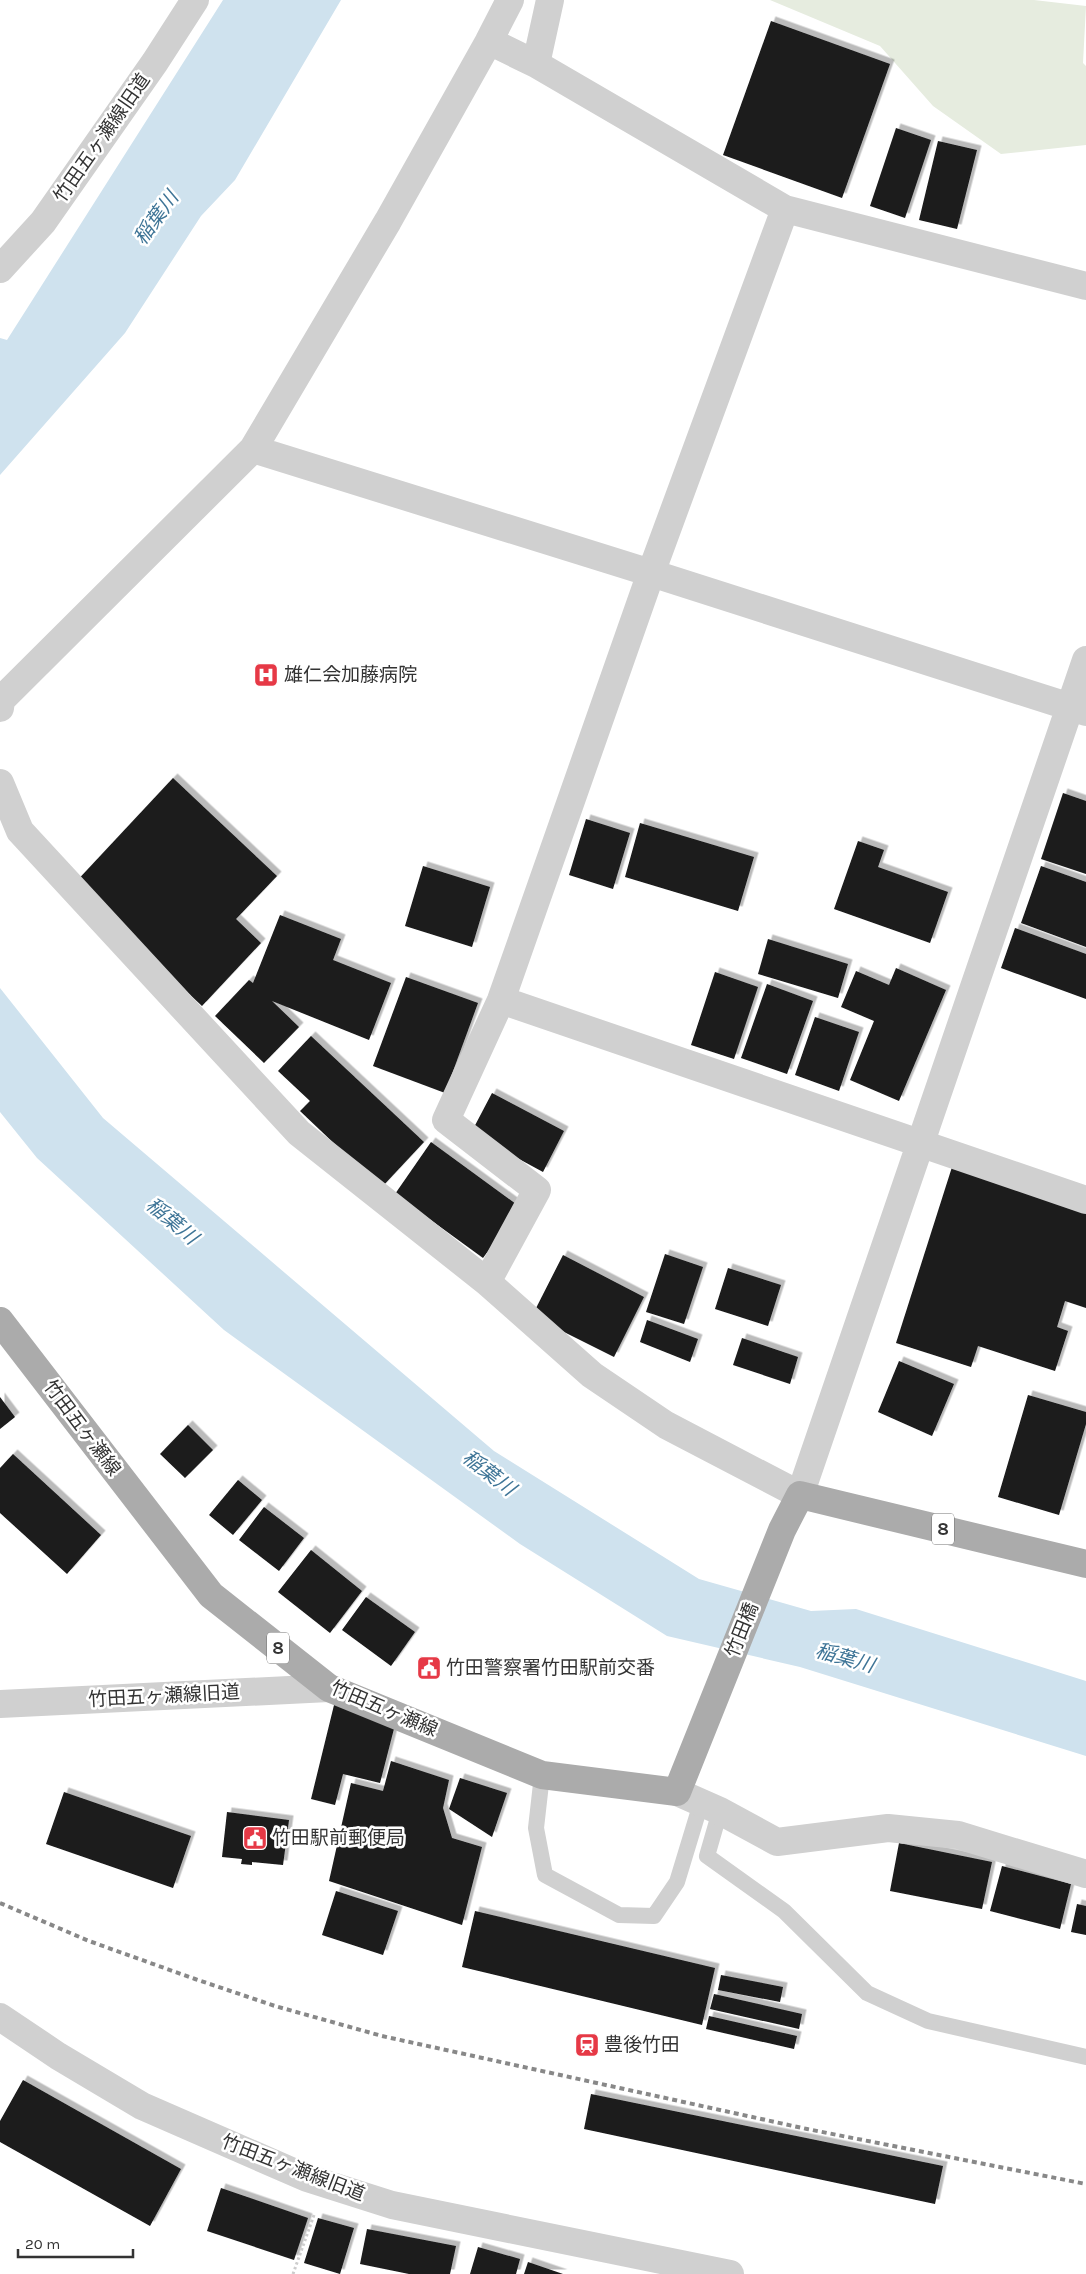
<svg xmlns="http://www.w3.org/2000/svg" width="1086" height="2274" viewBox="0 0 1086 2274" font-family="Karla,'Noto Sans JP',sans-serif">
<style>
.green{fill:#e6ecdf}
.water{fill:#cfe2ee}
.building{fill:#1a1a1a;filter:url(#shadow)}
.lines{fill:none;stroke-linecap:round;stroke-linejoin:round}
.path{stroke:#cdcdcd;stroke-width:3;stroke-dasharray:2.5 2.5;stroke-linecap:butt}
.service{stroke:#d0d0d0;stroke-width:16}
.minor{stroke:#d0d0d0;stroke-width:28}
.tertiary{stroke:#d0d0d0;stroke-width:28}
.primary{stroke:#ababab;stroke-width:28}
.rail{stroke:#888;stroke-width:4;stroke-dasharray:5 4;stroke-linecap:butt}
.labels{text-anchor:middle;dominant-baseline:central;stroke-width:5;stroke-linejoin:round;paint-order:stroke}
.shield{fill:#fff;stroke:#707070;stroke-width:1}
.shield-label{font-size:18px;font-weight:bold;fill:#333}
.street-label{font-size:19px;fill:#333;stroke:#fff}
.poi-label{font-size:19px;fill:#333;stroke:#fff;text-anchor:start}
.water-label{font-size:20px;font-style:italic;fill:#3f7597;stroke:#fff}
</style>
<defs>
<filter id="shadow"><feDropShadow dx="4.5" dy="-4.5" stdDeviation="0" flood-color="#0004"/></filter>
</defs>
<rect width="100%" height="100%" fill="#fff"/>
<path class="green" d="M770,0H1034L1086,6L1083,63L1086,66V145L1001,154L933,106L880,46Z"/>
<path class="water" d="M223,0H341L235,180L201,216L125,333L0,475V338L7,340Z
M0,988L103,1118L494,1451L699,1579L811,1611L856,1609L1086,1681V1756L800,1667L667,1636L520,1544L224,1330L37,1158L0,1112Z"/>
<path class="building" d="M771,21L890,64L842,198L723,155Z
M896,128L931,140L905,218L870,206Z
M938,141L977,150L957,229L919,220Z
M173,778L277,876L236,919L261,943L202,1006L73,885Z
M1063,793L1086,801V874L1041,859Z
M586,819L630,833L613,889L569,875Z
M640,823L754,857L738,911L625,877Z
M858,841L884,850L878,867L948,892L930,943L834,909Z
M423,866L490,887L472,947L405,926Z
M1041,866L1086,882V947L1021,923Z
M280,915L341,939L333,960L391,983L369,1040L272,1001L299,1027L264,1063L215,1016L249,980L253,983Z
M1015,928L1086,954V999L1001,968Z
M768,939L848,964L838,998L758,974Z
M896,968L946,990L899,1101L850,1080L874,1021L841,1007L856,971L889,985Z
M715,972L758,987L734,1059L691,1045Z
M406,977L478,1003L445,1093L373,1066Z
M767,984L813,1001L787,1074L741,1058Z
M815,1017L859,1032L839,1091L795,1075Z
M311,1036L424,1142L381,1188L300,1111L310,1101L278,1071Z
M492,1093L564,1131L543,1172L471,1133Z
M431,1142L520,1207L483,1258L395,1194Z
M952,1167L1086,1210V1308L1065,1301L1057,1327L1068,1331L1055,1371L978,1346L971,1367L896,1343Z
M665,1254L703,1267L684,1324L646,1312Z
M563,1255L644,1297L614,1357L532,1316Z
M728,1268L781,1285L768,1326L715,1309Z
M647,1320L698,1339L690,1362L640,1342Z
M742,1338L798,1357L790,1384L733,1365Z
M899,1361L954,1384L932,1436L878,1412Z
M1028,1395L1086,1412V1424L1059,1515L998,1497Z
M0,1397L15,1417L0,1429Z
M188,1425L213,1450L185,1478L160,1454Z
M13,1454L101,1535L67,1574L0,1513V1468Z
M238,1480L262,1500L233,1535L209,1515Z
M264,1507L304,1538L279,1571L239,1540Z
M311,1550L362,1591L330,1633L278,1592Z
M366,1597L415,1632L391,1666L342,1630Z
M335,1701L397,1717L380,1783L343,1774L335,1805L311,1799Z
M391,1761L449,1780L443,1808L452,1838L482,1847L462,1925L329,1881L351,1783L383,1791Z
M460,1778L507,1793L492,1837L449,1809Z
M64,1792L191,1836L173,1888L46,1844Z
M227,1812L289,1820L283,1865L252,1862V1865L241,1864L242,1859L222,1857Z
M899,1843L992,1862L982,1909L890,1891Z
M1002,1866L1071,1884L1060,1929L990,1911Z
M336,1891L398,1911L383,1955L322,1935Z
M1077,1904L1086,1906V1935L1071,1932Z
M475,1911L715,1968L702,2025L462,1967Z
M721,1975L783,1987L780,2002L718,1990Z
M714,1994L802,2014L799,2029L710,2009Z
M709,2016L797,2036L794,2049L706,2029Z
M23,2080L181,2169L150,2226L0,2142V2121Z
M591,2094L943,2166L935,2204L584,2129Z
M221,2188L308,2218L294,2260L207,2231Z
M318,2218L354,2228L340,2274L304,2263Z
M367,2229L456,2246L450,2274H409L360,2264Z
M478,2247L520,2259L516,2274H470Z
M528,2262L563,2274H524Z"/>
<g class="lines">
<path class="path" d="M293,2274L314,2215"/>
<path class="service" d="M542,1775L536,1828L545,1875L619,1915L654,1916L677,1882L701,1803
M720,1811L707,1856L784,1911L867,1993L928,2021L1086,2057"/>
<path class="minor" d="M510,0L489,41L536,64L785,209L1086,286
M536,64L550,0
M253,449L651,573L1086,712
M0,708L1,700L253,449L388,221L489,41
M0,783L20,831L299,1133L487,1282L592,1375L666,1425L800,1495L1086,660
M501,1000L1086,1200
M487,1282L537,1190L446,1120L501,1000L651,573L785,209
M0,1704L329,1688
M677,1792L720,1811L777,1842L888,1828L958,1835L1086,1874
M0,2017L58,2056L142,2106L307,2178L392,2205L730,2274"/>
<path class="tertiary" d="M0,269L43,222L155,62L195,0"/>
<path class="primary" d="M0,1321L211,1595L329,1688L542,1775L677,1792L782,1530L800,1495L1086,1564"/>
<path class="rail" d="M0,1903L89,1941L195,1979L275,2006L382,2036L807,2129L1086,2184"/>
</g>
<defs>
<symbol id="hospital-square" viewBox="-11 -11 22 22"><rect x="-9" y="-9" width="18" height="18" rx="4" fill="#e63946" stroke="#fff"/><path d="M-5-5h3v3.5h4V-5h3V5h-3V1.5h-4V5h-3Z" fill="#fff"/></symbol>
<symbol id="civic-square" viewBox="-11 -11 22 22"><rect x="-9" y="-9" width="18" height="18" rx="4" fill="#e63946" stroke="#fff"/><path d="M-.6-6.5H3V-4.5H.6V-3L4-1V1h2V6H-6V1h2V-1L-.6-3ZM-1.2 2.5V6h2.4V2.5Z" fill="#fff"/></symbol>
<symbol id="station-square" viewBox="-11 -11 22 22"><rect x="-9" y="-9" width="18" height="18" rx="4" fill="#e63946" stroke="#fff"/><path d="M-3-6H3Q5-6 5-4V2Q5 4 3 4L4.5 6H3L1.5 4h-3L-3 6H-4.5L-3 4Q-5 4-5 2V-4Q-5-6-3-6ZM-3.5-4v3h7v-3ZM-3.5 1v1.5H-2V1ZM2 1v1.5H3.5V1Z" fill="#fff"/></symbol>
</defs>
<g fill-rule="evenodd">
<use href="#hospital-square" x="252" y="661" width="28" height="28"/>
<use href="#civic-square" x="415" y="1654" width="28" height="28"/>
<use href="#civic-square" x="241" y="1824" width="28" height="28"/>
<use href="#station-square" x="573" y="2031" width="28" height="28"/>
</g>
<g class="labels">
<g class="shield">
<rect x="932" y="1513.5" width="22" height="31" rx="4"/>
<rect x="267" y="1632.5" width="22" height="31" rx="4"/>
</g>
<g class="shield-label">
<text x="943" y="1529">8</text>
<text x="278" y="1648">8</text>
</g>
<g class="street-label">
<text transform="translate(102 138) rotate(-55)">竹田五ヶ瀬線旧道</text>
<text transform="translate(82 1428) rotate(53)">竹田五ヶ瀬線</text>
<text transform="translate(742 1630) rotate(-68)">竹田橋</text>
<text transform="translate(164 1696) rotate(-3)">竹田五ヶ瀬線旧道</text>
<text transform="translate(384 1709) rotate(23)">竹田五ヶ瀬線</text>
<text transform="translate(293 2168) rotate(21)">竹田五ヶ瀬線旧道</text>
</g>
<g class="poi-label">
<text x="284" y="675">雄仁会加藤病院</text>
<text x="446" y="1668">竹田警察署竹田駅前交番</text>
<text x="272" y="1838">竹田駅前郵便局</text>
<text x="604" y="2045">豊後竹田</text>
</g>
<g class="water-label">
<text transform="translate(156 218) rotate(-54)">稲葉川</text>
<text transform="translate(172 1221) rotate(40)">稲葉川</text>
<text transform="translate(489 1473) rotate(38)">稲葉川</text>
<text transform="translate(845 1658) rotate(16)">稲葉川</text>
</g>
</g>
<path d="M18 2249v8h115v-8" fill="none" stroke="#333333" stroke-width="2.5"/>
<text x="25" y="2249" font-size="15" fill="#333333" stroke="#ffffff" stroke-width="4" paint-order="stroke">20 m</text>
</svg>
